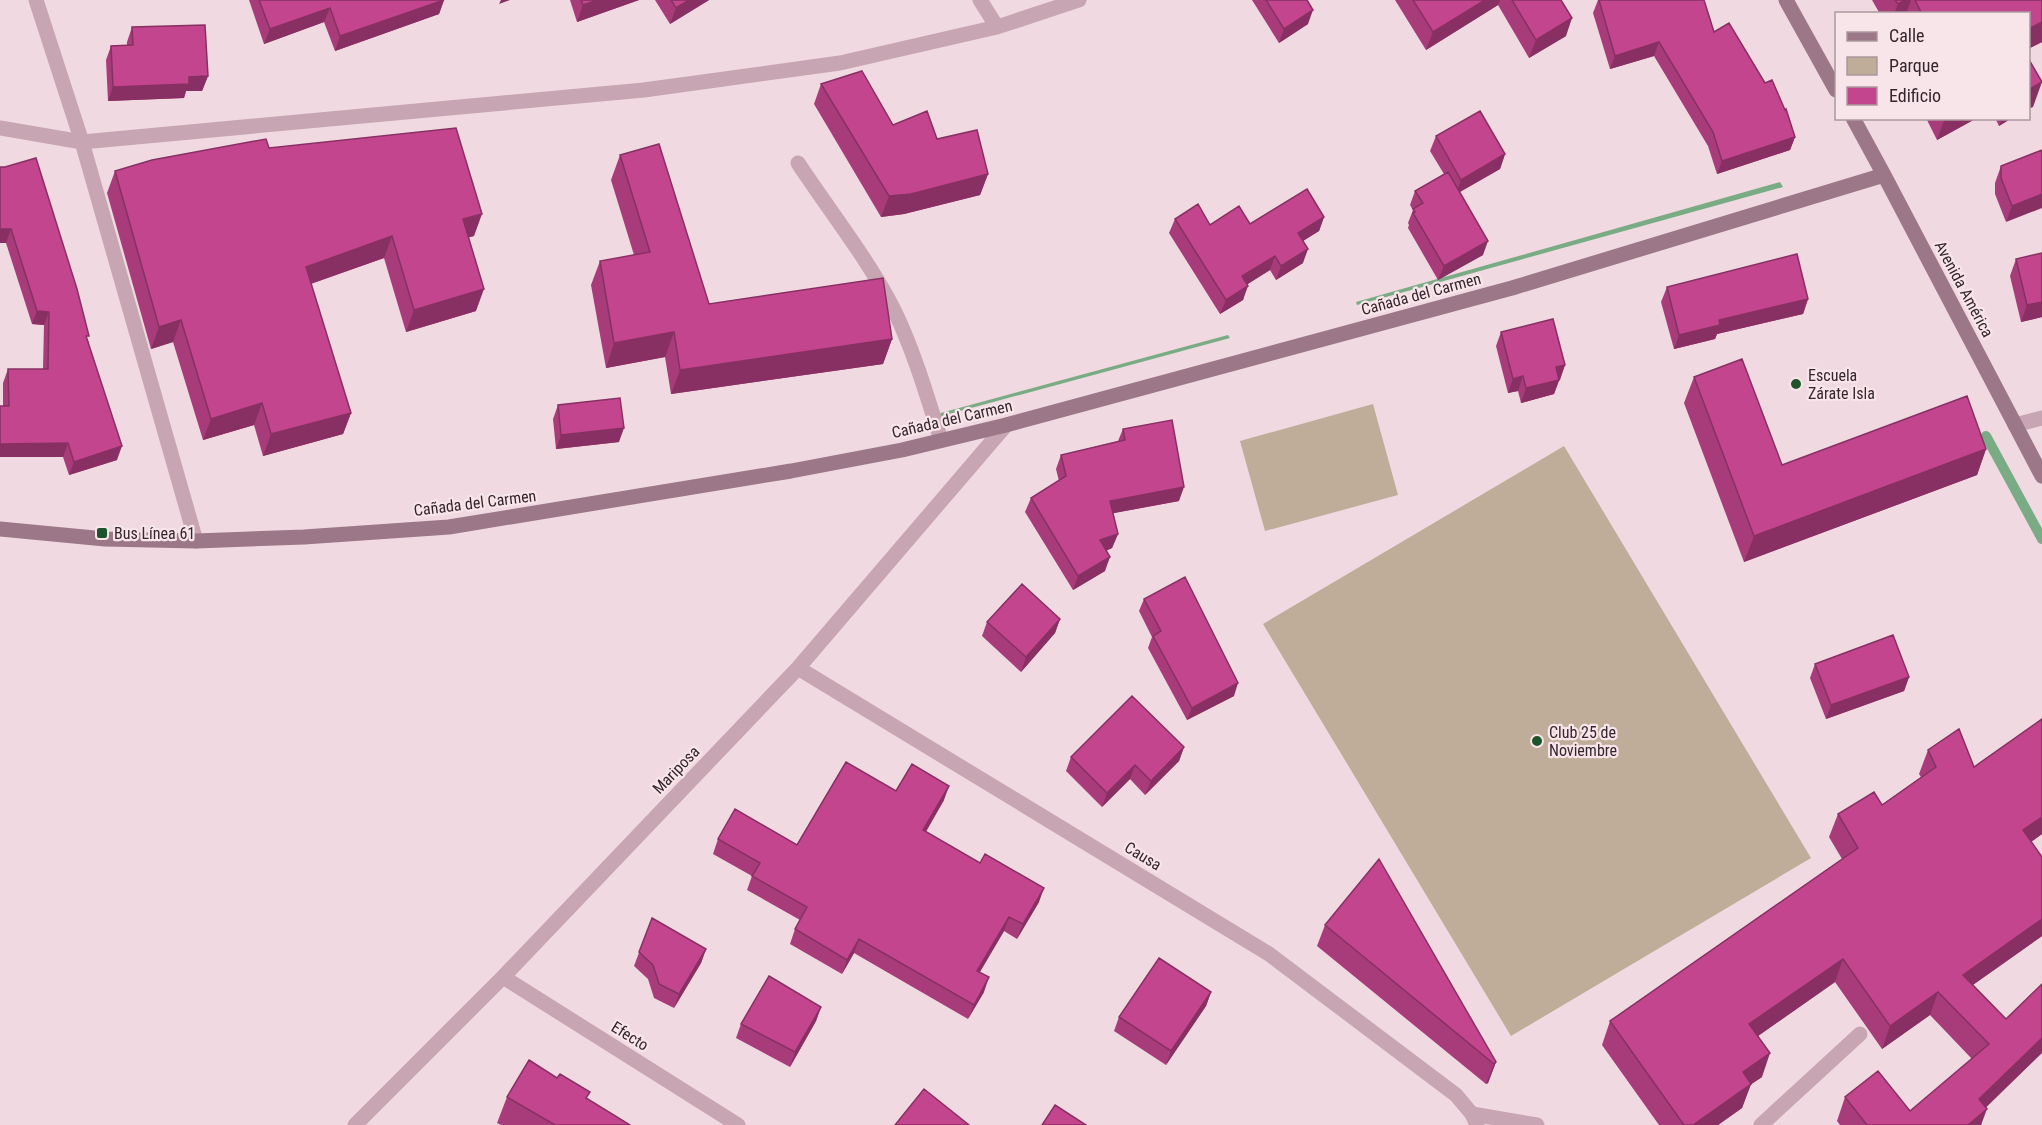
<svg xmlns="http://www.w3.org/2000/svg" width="2042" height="1125" viewBox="0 0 2042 1125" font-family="'Roboto Condensed',sans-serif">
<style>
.green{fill:#bfad99}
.water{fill:#79ac84}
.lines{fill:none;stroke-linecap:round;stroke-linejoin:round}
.stream{stroke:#79ac84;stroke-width:10}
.lane{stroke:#c8a5b2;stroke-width:15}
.street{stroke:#c8a5b2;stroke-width:15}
.secondary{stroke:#9b7787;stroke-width:15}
.wall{fill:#a83b79}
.shaded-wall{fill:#883063}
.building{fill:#c3458d;stroke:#883063;stroke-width:1.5}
.poi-dot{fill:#1d542b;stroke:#f8e5ea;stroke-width:2}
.labels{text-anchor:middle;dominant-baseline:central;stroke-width:4.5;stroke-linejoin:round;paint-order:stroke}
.street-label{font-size:16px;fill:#34262d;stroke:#f8e5ea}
.poi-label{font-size:16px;fill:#34262d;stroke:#f8e5ea;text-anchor:start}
</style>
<rect width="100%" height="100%" fill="#f0d9e0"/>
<path class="green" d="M1373,404L1398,495L1265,531L1240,441Z
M1564,446L1811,858L1511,1036L1263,624Z"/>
<path class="water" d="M1780,182L1783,187L1357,305L1356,302Z
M1228,335L1230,338L938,417L937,414Z"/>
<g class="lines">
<path class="stream" d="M1986,436L2042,539"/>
<path class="lane" d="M798,163C829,210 868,259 894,310C914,351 927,396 941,440
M1472,1114L1537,1125
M1761,1125L1860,1034"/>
<path class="street" d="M36,0L82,142L196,541
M980,0L997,27
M0,128L82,142L644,90L840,63L997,27L1079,0
M2015,425L2042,418
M798,668L1269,954L1456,1095L1472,1114L1477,1125
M503,977L738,1125
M355,1125L503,977L798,668L1006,425"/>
<path class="secondary" d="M1786,0L1836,90
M1853,118L1884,175L2042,476
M0,529L105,539L196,541L304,537L449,527L791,471L902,450L1006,425L1512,288L1884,175"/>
</g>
<path class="wall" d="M249,0H444L439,14L335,51L324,22L264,44Z
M570,0H639L577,22Z
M655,0H709L670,24Z
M1252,0H1307L1308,24L1279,43Z
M1395,0H1561L1566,36L1529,58L1498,5L1426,50Z
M1598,0H1704L1714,32L1795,137L1790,150L1717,174L1708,146L1654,56L1610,69L1593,13Z
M1872,0H2042V42L2028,49V14H1880Z
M132,27L208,76L202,91H186L184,98L108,101L106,60L111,46L127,45V42Z
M821,84L893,125L937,139L988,174L980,195L904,214L881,217L814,104Z
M1926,118H1977L1937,140Z
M1995,118H2012L1999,126Z
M1436,136L1505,154L1500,169L1460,192L1483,255L1438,280L1408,228L1409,225L1408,223L1413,210L1410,205L1415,191L1444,174L1430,151Z
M269,148L474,236L468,237L476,311L406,332L384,258L311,284L351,413L343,434L263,456L254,425L203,440L173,342L151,349L107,193L115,171Z
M2042,150L2006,222L1995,194V183L2001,166Z
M620,155L709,304L892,339L883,364L671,394L665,357L606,368L591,285L600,261L634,255L611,180Z
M0,167L88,340L117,460L69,475L63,457L3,406V383L8,369H43L44,325L32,324L6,243Z
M1324,217L1319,231L1303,241V263L1276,280L1270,270L1247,284L1243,300L1220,314L1169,233L1175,219L1210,225L1250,224Z
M2016,259L2042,317L2021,322L2010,276Z
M1667,287L1808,299L1803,314L1717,334L1715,339L1674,349L1661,302Z
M1501,332L1565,365L1554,394L1521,403L1518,391L1508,393L1496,346Z
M1694,377L1782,465L1986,449L1977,475L1744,562L1684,403Z
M558,405L619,442L556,449L553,419Z
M1123,429L1179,501L1113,513L1118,534L1112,548L1106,551L1105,571L1073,590L1025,512L1031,498L1059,481L1056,469L1061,455L1118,441Z
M1144,599L1234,696L1187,720L1148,648L1152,637L1139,611Z
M1060,619L1055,633L1021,672L982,636L987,622Z
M1815,664L1909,677L1904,691L1826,719L1810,678Z
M2042,719V834L2031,842L2042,857V936L1973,985L2006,1019L1981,1125H1840L1837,1121L1845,1097L1910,1111L1972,1059L1930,1015L1882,1049L1835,982L1758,1036L1762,1077L1751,1084L1742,1108L1718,1125H1659L1602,1045L1610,1021L1842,859L1829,837L1838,814L1882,805L1921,777L1919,774L1928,750L1974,767Z
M1184,747L1179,761L1145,795L1130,779L1102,807L1066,771L1071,757Z
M896,791L944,800L926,832L1039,902L1017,939L1004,931L980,972L984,992L968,1019L854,953L842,974L790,944L795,929L800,920L747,890L752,876L713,854L718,839L797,845Z
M652,918L706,949L701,963L674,1008L654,998L648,979L634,966Z
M1325,925L1496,1062L1488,1083L1486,1084L1317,946Z
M1211,992L1206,1006L1166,1065L1114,1031L1119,1017Z
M821,1007L816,1021L790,1067L736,1038L741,1024Z
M507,1097L588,1099L630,1125H501L497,1123Z"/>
<path class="shaded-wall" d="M444,0L439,14L335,51L340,36Z
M501,0H510L499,4Z
M598,0H639L577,22L583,5Z
M689,0H709L670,24L676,8Z
M1485,0H1500L1498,5L1426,50L1433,32Z
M1905,0H1911L1906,14H1894L1898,4Z
M330,8L324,22L264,44L270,29Z
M1313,10L1308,24L1279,43L1284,29Z
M1572,18L1566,36L1529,58L1536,40Z
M2042,22V42L2028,49V29Z
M1659,42L1654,56L1610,69L1615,56Z
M208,76L202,91H186L184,98L108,101L113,87L189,77Z
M2042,82L2033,107L2028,109V90Z
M1945,118H1977L1937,140Z
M2002,118H2012L1999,126Z
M1795,137L1790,150L1717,174L1722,161Z
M1505,154L1500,169L1456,194L1461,180Z
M988,174L980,195L904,214L881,217L889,196Z
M2042,194V208L2006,222L2012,206Z
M482,214L474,236L455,241L463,219Z
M1324,217L1319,231L1293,247L1298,233Z
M0,229H11L6,243H0Z
M392,236L384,258L298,288L306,267Z
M1488,241L1483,255L1438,280L1444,266Z
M1308,249L1303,263L1276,280L1281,266Z
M1275,256L1270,270L1237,291L1242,276Z
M1248,286L1243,300L1220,314L1226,300Z
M484,289L476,311L406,332L414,310Z
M1808,299L1803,314L1717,334L1715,339L1674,349L1679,335L1719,320Z
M2042,302V317L2021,322L2027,305Z
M37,311L49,312L44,325L32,324Z
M181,320L173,342L151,349L159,327Z
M674,332L665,357L606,368L614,343Z
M892,339L883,364L671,394L680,370Z
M1565,365L1560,380L1551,381L1556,367Z
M1523,376L1518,391L1508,393L1513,379Z
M1559,380L1554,394L1521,403L1526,388Z
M262,403L254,425L203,440L211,419Z
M351,413L343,434L263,456L271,434Z
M624,428L619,442L556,449L561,435Z
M68,443L63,457H0V444Z
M122,446L117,460L69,475L74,462Z
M1986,449L1977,475L1744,562L1754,536Z
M1184,487L1179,501L1104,515L1110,501Z
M1118,534L1112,548L1095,555L1100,540Z
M1110,557L1105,571L1073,590L1078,576Z
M1060,619L1055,633L1021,672L1026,657Z
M1909,677L1904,691L1826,719L1831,705Z
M1238,683L1234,696L1187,720L1192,708Z
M1184,747L1179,761L1145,795L1151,781Z
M1135,765L1130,779L1102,807L1107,793Z
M949,786L944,800L918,844L923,830Z
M2042,817V834L2014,854L2023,830Z
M1044,888L1039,902L1017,939L1023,924Z
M1009,917L1004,931L972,985L977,971Z
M2042,919V936L1954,998L1963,975Z
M859,939L854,953L842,974L847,960Z
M706,949L701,963L674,1008L679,994Z
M1843,959L1835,982L1741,1048L1749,1024Z
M989,977L984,992L968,1019L974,1005Z
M1211,992L1206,1006L1166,1065L1171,1051Z
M1938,992L1930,1015L1882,1049L1890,1026Z
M821,1007L816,1021L790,1067L795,1052Z
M2042,1038V1053L1970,1123L1979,1099Z
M1770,1053L1762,1077L1734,1096L1743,1072Z
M1496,1062L1488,1083L1486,1084L1494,1064Z
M1751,1084L1742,1108L1718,1125H1693Z
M1987,1109L1981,1125H1968Z"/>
<path class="building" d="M259,0H444L340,36L330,8L270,29Z
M581,0H598L583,5Z
M671,0H689L676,8Z
M1266,0H1307L1313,10L1284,29Z
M1413,0H1485L1433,32Z
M1512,0H1561L1572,18L1536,40Z
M1599,0H1704L1714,32L1729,23L1765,83L1772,80L1785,110L1786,109L1795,137L1722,161L1713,132L1659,42L1615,56Z
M1895,0H1905L1898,4Z
M1915,0H2042V22L2028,29V14H1922Z
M205,25L208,76L189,77V84L113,87L111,46L133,45L132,27Z
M2028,58L2042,82L2028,90Z
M862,71L893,125L927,111L937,139L977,130L988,174L911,194L889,196L821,84Z
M1480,111L1505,154L1461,180L1436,136Z
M456,128L482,214L463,219L484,289L414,310L392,236L306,267L351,413L271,434L262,403L211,419L181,320L159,327L115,171L152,160L266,139L269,148Z
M659,144L709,304L883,278L892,339L680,370L674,332L614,343L600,261L650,252L620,155Z
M2042,150V194L2012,206L2001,178V166Z
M36,158L77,289L89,336H86L122,446L74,462L68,443L0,444V406H9L8,369H48L49,312L37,311L11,229H0V167H5Z
M1448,172L1488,241L1444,266L1413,213L1415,212L1413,209L1423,203L1415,191Z
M1307,189L1324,217L1298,233L1308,249L1281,266L1275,256L1242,276L1248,286L1226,300L1175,219L1198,204L1210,225L1239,206L1250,224Z
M2042,253V302L2027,305L2016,259Z
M1797,254L1808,299L1719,320L1720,325L1679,335L1667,287Z
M1553,319L1565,365L1556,367L1559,380L1526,388L1523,376L1513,379L1501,332Z
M1742,359L1782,465L1967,396L1986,449L1754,536L1694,377Z
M620,398L624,428L561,435L558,405Z
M1172,420L1184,487L1110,501L1118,534L1100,540L1110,557L1078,576L1031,498L1066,476L1061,455L1125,440L1123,429Z
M1185,577L1238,683L1192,708L1153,636L1161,631L1144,599Z
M1022,584L1060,619L1026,657L987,622Z
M1893,635L1909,677L1831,705L1815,664Z
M1132,696L1184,747L1151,781L1135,765L1107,793L1071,757Z
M2042,719V817L2023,830L2042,857V919L1963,975L2006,1019L2042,984V1038L1979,1099L1987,1109L1968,1125H1867L1845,1097L1878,1071L1910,1111L1989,1044L1938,992L1890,1026L1843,959L1749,1024L1770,1053L1743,1072L1751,1084L1693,1125H1684L1610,1021L1858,848L1838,814L1874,792L1882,805L1936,767L1928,750L1959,729L1974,767Z
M846,762L896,791L912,764L949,786L923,830L980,863L985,854L1044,888L1023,924L1009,917L977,971L989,977L974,1005L859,939L847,960L795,929L807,907L752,876L760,863L718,839L735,809L797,845Z
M1379,859L1496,1062L1494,1064L1325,925Z
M652,918L706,949L679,994L659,984L653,965L639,952Z
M1159,958L1211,992L1171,1051L1119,1017Z
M769,976L821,1007L795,1052L741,1024Z
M529,1060L557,1078L560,1074L590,1092L586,1098L630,1125H555L507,1097Z
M924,1089L969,1125H895Z
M1055,1105L1086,1125H1042Z"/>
<g class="poi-dot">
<circle cx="1796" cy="384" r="6"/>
<rect x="96" y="527" width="12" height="12" rx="3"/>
<circle cx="1537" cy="741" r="6"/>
</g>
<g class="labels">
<g class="street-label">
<text transform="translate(1964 289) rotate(62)">Avenida América</text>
<text transform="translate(1421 294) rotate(-15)">Cañada del Carmen</text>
<text transform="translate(952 419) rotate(-13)">Cañada del Carmen</text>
<text transform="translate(475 503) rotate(-7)">Cañada del Carmen</text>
<text transform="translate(676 770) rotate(-46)">Mariposa</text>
<text transform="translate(1143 856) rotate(31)">Causa</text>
<text transform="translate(630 1036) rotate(32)">Efecto</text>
</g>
<g class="poi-label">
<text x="1808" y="375">Escuela<tspan x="1808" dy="18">Zárate Isla</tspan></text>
<text x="114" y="533">Bus Línea 61</text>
<text x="1549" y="732">Club 25 de<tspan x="1549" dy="18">Noviembre</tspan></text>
</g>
</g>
<rect x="1835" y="12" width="195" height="108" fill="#f8e5ea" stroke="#aa999e" stroke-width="1.5"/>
<rect x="1847" y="32" width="30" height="9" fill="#9b7787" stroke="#aa999e" stroke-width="1.5"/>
<text x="1889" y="42" font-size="18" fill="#34262d">Calle</text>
<rect x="1847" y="57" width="30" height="18" fill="#bfad99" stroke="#aa999e" stroke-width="1.5"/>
<text x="1889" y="72" font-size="18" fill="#34262d">Parque</text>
<rect x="1847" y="87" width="30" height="18" fill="#c3458d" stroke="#aa999e" stroke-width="1.5"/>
<text x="1889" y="102" font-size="18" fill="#34262d">Edificio</text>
</svg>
